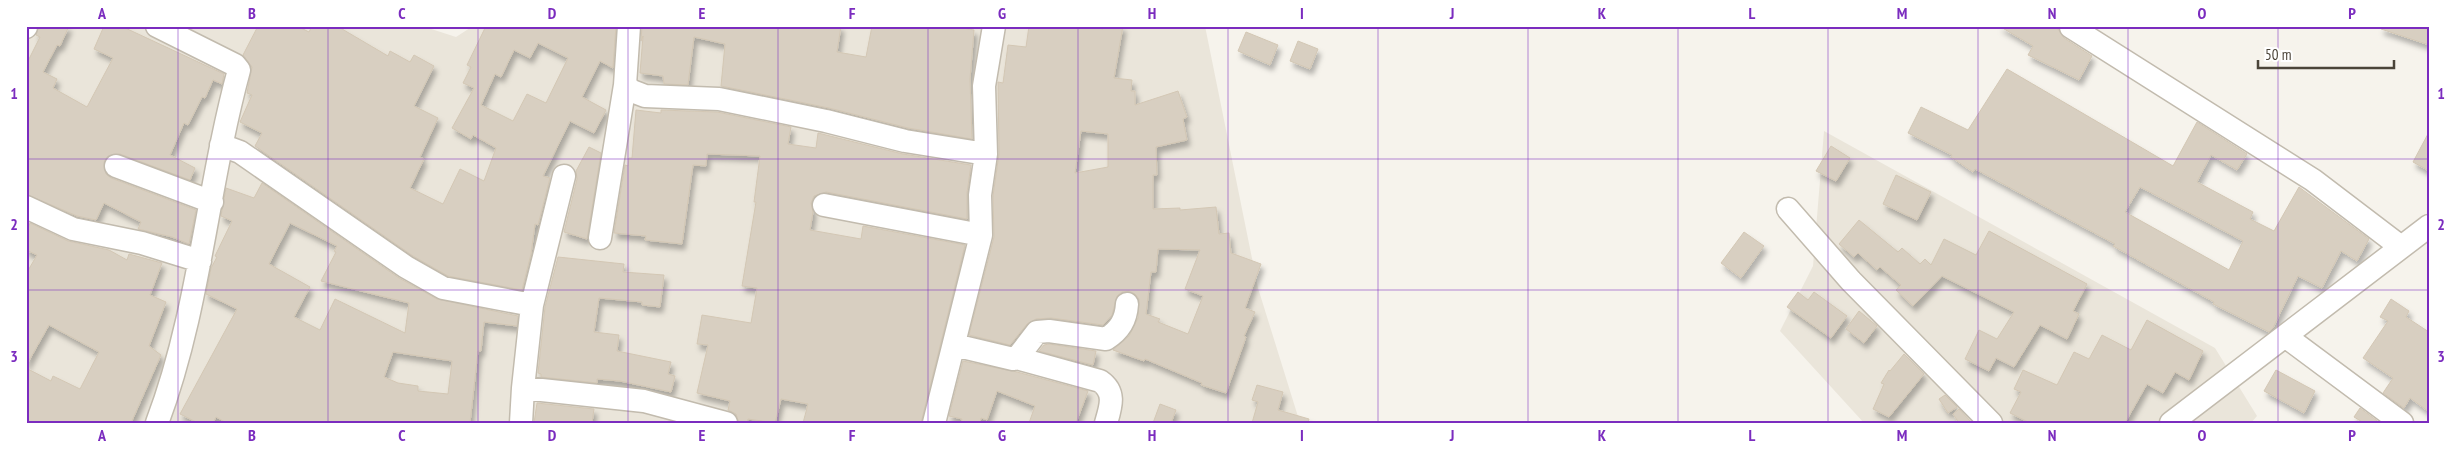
<svg xmlns="http://www.w3.org/2000/svg" width="2455" height="449" viewBox="0 0 2455 449" font-family="'PT Sans Narrow',sans-serif">
<style>
.residential{fill:#eae5da}
.building{fill:#d8cfc1;stroke:#d3c7b4;fill-rule:evenodd;filter:url(#shadow)}
.lines{fill:none;stroke-linecap:round;stroke-linejoin:round}
.street-casing{stroke:#c2bbae;stroke-width:25}
.street{stroke:#fff;stroke-width:22}
.grid{fill:none;stroke:#7b2cbf;stroke-width:1;stroke-opacity:0.55}
.neatline{fill:none;stroke:#7b2cbf;stroke-width:2}
.grid-label{font-size:16px;text-anchor:middle;font-weight:bold;fill:#7b2cbf}
</style>
<defs>
<filter id="shadow"><feDropShadow dx="3" dy="5.5" stdDeviation="2.5" flood-color="#0004"/></filter>
</defs>
<rect width="100%" height="100%" fill="#f6f3ec"/>
<path class="residential" d="M26,26H422L456,37L473,26H1205L1258,288L1300,423H26Z
M1824,131L2215,348L2257,416L2251,423H1864L1780,331L1813,266Z"/>
<path class="building" d="M39,26H69L60,46L57,45L43,72L57,79L53,88L87,107L113,58L94,49L104,26H121L224,74L222,84L213,80L205,98L202,97L188,125L184,123L170,155L195,168L190,180L120,154L108,156L104,162L106,174L111,178L196,210L189,244L172,237L138,229L141,222L104,203L96,220L77,216L26,194V65L40,37L36,35Z
M258,26H297L309,32L312,26H337L388,56L390,51L410,62L414,55L434,66L414,106L438,118L420,157L424,159L410,188L443,204L460,169L484,181L496,148L473,135L471,139L452,128L474,88L463,83L471,67L467,65L486,26H616L613,68L600,61L582,97L606,110L594,133L570,121L543,176L550,178L538,225L535,224L531,254L522,290L448,276L413,256L255,146L262,133L240,122L252,95L247,93L252,67L243,55ZM538,43L568,58L546,103L527,94L513,121L481,105L495,74L501,77L514,50L530,58Z
M642,26H841L837,52L866,57L872,26H952L974,30L970,79L972,139L908,128L829,108L721,86L725,44L694,37L688,85L664,84L663,76L640,73L643,36L641,41Z
M1029,26H1087L1103,29L1104,26H1123L1114,78L1132,80L1131,91H1135V105L1178,91L1187,117L1183,119L1187,140L1156,147L1157,175H1153V209L1180,208V210L1216,207L1219,234L1229,233L1231,253L1261,264L1245,308L1255,312L1244,336L1246,337L1226,393L1201,385L1202,383L1145,359L1144,361L1113,350L1129,336L1138,318L1139,299L1135,294L1129,291L1122,292L1117,296L1112,315L1103,325L1051,318L1036,319L1027,324L1010,345L969,335L994,237L993,196L999,154L998,82L1003,83L1008,45L1026,47ZM1081,131L1108,134V167L1075,173ZM1158,249L1200,250L1185,289L1203,296L1188,334L1158,322L1160,319L1146,314L1151,272H1156Z
M1999,26H2053L2058,29L2064,38L2092,56L2079,80L2028,55L2033,46Z
M2381,26H2429V45L2381,29Z
M1246,32L1278,45L1270,65L1238,51Z
M1298,41L1318,49L1310,69L1290,61Z
M2007,69L2173,166L2197,122L2247,154L2237,170L2211,155L2197,182L2253,212L2250,219L2274,231L2299,187L2369,239L2357,261L2341,251L2322,288L2298,276L2273,328L2269,332L2213,304L2214,302L2113,246L2115,244L1975,169L1973,172L1951,157L1952,155L1908,133L1921,107L1968,130ZM2140,187L2243,241L2229,270L2125,212Z
M636,110L661,113V110L717,112L791,127L788,144L816,148L818,133L903,154L971,165L967,193V219L826,192L814,196L811,203L813,212L810,230L861,239L863,226L965,245L921,423H803L808,404L781,399L775,423L748,419L747,423H739L736,414L728,410L730,401L697,393L708,345L697,344L702,315L751,323L757,288L742,286L756,202H754L760,156L707,154L706,166L693,165L682,244L645,240L646,236L614,233L625,165L628,166L629,158H632Z
M2429,132V171L2413,162Z
M1831,146L1850,158L1836,181L1816,171Z
M589,147L601,153L587,239L564,232L577,179L576,171Z
M1896,175L1931,192L1917,220L1883,204Z
M262,183L399,278L437,299L518,316L517,326L484,322L481,351H478L470,423H227L216,417L213,423H198L180,414L237,309L206,294L211,268L217,257L215,256L232,221L221,216L226,188L254,198ZM290,223L337,246L334,251L336,252L321,281L409,303L405,333L335,299L320,330L294,317L310,287L269,264ZM393,352L452,361L448,394L418,391V386L398,383L384,377Z
M1859,220L1898,252L1902,248L1920,264L1925,259L1931,265L1944,239L1976,255L1989,231L2087,284L2073,311L2079,314L2067,339L2040,325L2014,367L1996,358L1989,371L1965,359L1979,330L1997,339L2014,312L1942,276L1913,306L1896,290L1901,285L1880,267L1877,270L1858,253L1854,257L1839,244Z
M30,223L68,241L109,250L127,260L129,254L162,263L150,295L166,302L149,346L161,355L131,423H26V368L51,381L53,376L80,389L99,352L49,325L26,366V274L37,255L26,250V231Z
M1744,232L1764,246L1741,278L1721,263Z
M558,257L624,264L623,272L664,275L660,307L642,305V302L599,298L594,332L619,335L617,351L671,362L668,374L675,376L671,392L620,381L597,379V383L541,377V374L538,373L545,307Z
M1798,292L1808,300L1814,292L1847,316L1831,338L1787,307Z
M2391,299L2409,311L2406,317L2429,332V412L2410,398L2404,408L2383,393L2393,378L2363,358L2388,321L2380,317Z
M1859,311L1877,326L1864,343L1846,329Z
M2147,320L2203,351L2189,380L2175,372L2163,393L2147,384L2125,423H2030L2010,413L2021,392L2014,389L2023,370L2057,385L2074,352L2089,359L2102,335L2131,350Z
M1049,344L1096,351L1093,365L1039,351L1044,345Z
M1904,354L1924,374L1889,417L1873,409L1884,384L1881,383L1889,370L1890,371Z
M963,361L1017,372L1088,391L1076,423H1029L1035,406L997,391L987,420L981,418L980,423H961L962,419L949,416Z
M2276,370L2315,391L2304,413L2264,391Z
M1257,385L1283,392L1278,410L1309,419L1308,423H1252L1258,402L1252,400Z
M1945,395L1957,407L1948,413L1939,399Z
M537,403L594,409L592,423H534Z
M1160,404L1176,410L1171,423H1153Z
M2360,408L2380,423H2364L2354,417Z
M1959,409L1972,423H1959L1953,414Z"/>
<g class="lines">
<defs>
<path id="street" d="M157,26L235,65L239,70C207,187 200,309 157,423
M629,26L625,85L632,91L645,96L719,99L826,121L905,141L986,154
M26,27V26
M2071,27L2313,180L2401,247
M221,145L240,152L406,267L443,288L532,305
M116,166L212,202
M824,205L981,235
M26,207L73,229L142,243L200,261
M1788,209L1851,281L1991,423
M600,238L625,85
M2285,336L2402,423
M954,345L1013,359L1017,358L1037,332L1049,331L1106,339C1120,330 1126,320 1127,304
M1017,358L1100,381C1116,392 1111,406 1106,423
M523,388L644,401L726,423
M521,423L523,388L532,305L564,176
M934,423L981,235L980,195L986,154L984,86L994,26
M2171,423L2429,226"/>
</defs>
<use href="#street" class="street-casing"/>
<use href="#street" class="street"/>
</g>
<path class="grid" d="M178,26V423M328,26V423M478,26V423M628,26V423M778,26V423M928,26V423M1078,26V423M1228,26V423M1378,26V423M1528,26V423M1678,26V423M1828,26V423M1978,26V423M2128,26V423M2278,26V423M26,159H2429M26,290H2429"/>
<rect width="2455" height="449" fill="none" stroke="#ffffff" stroke-width="55"/>
<path d="M2258 60v8h136v-8" fill="none" stroke="#4b4439" stroke-width="2.5"/>
<text x="2265" y="60" font-size="15" fill="#4b4439" stroke="#ffffff" stroke-width="4" paint-order="stroke">50 m</text>
<rect x="28" y="28" width="2400" height="394" class="neatline"/>
<g class="grid-label">
<text x="102" y="19">A</text>
<text x="252" y="19">B</text>
<text x="402" y="19">C</text>
<text x="552" y="19">D</text>
<text x="702" y="19">E</text>
<text x="852" y="19">F</text>
<text x="1002" y="19">G</text>
<text x="1152" y="19">H</text>
<text x="1302" y="19">I</text>
<text x="1452" y="19">J</text>
<text x="1602" y="19">K</text>
<text x="1752" y="19">L</text>
<text x="1902" y="19">M</text>
<text x="2052" y="19">N</text>
<text x="2202" y="19">O</text>
<text x="2352" y="19">P</text>
<text x="14" y="99">1</text>
<text x="2441" y="99">1</text>
<text x="14" y="230">2</text>
<text x="2441" y="230">2</text>
<text x="14" y="362">3</text>
<text x="2441" y="362">3</text>
<text x="102" y="441">A</text>
<text x="252" y="441">B</text>
<text x="402" y="441">C</text>
<text x="552" y="441">D</text>
<text x="702" y="441">E</text>
<text x="852" y="441">F</text>
<text x="1002" y="441">G</text>
<text x="1152" y="441">H</text>
<text x="1302" y="441">I</text>
<text x="1452" y="441">J</text>
<text x="1602" y="441">K</text>
<text x="1752" y="441">L</text>
<text x="1902" y="441">M</text>
<text x="2052" y="441">N</text>
<text x="2202" y="441">O</text>
<text x="2352" y="441">P</text>
</g>
</svg>
